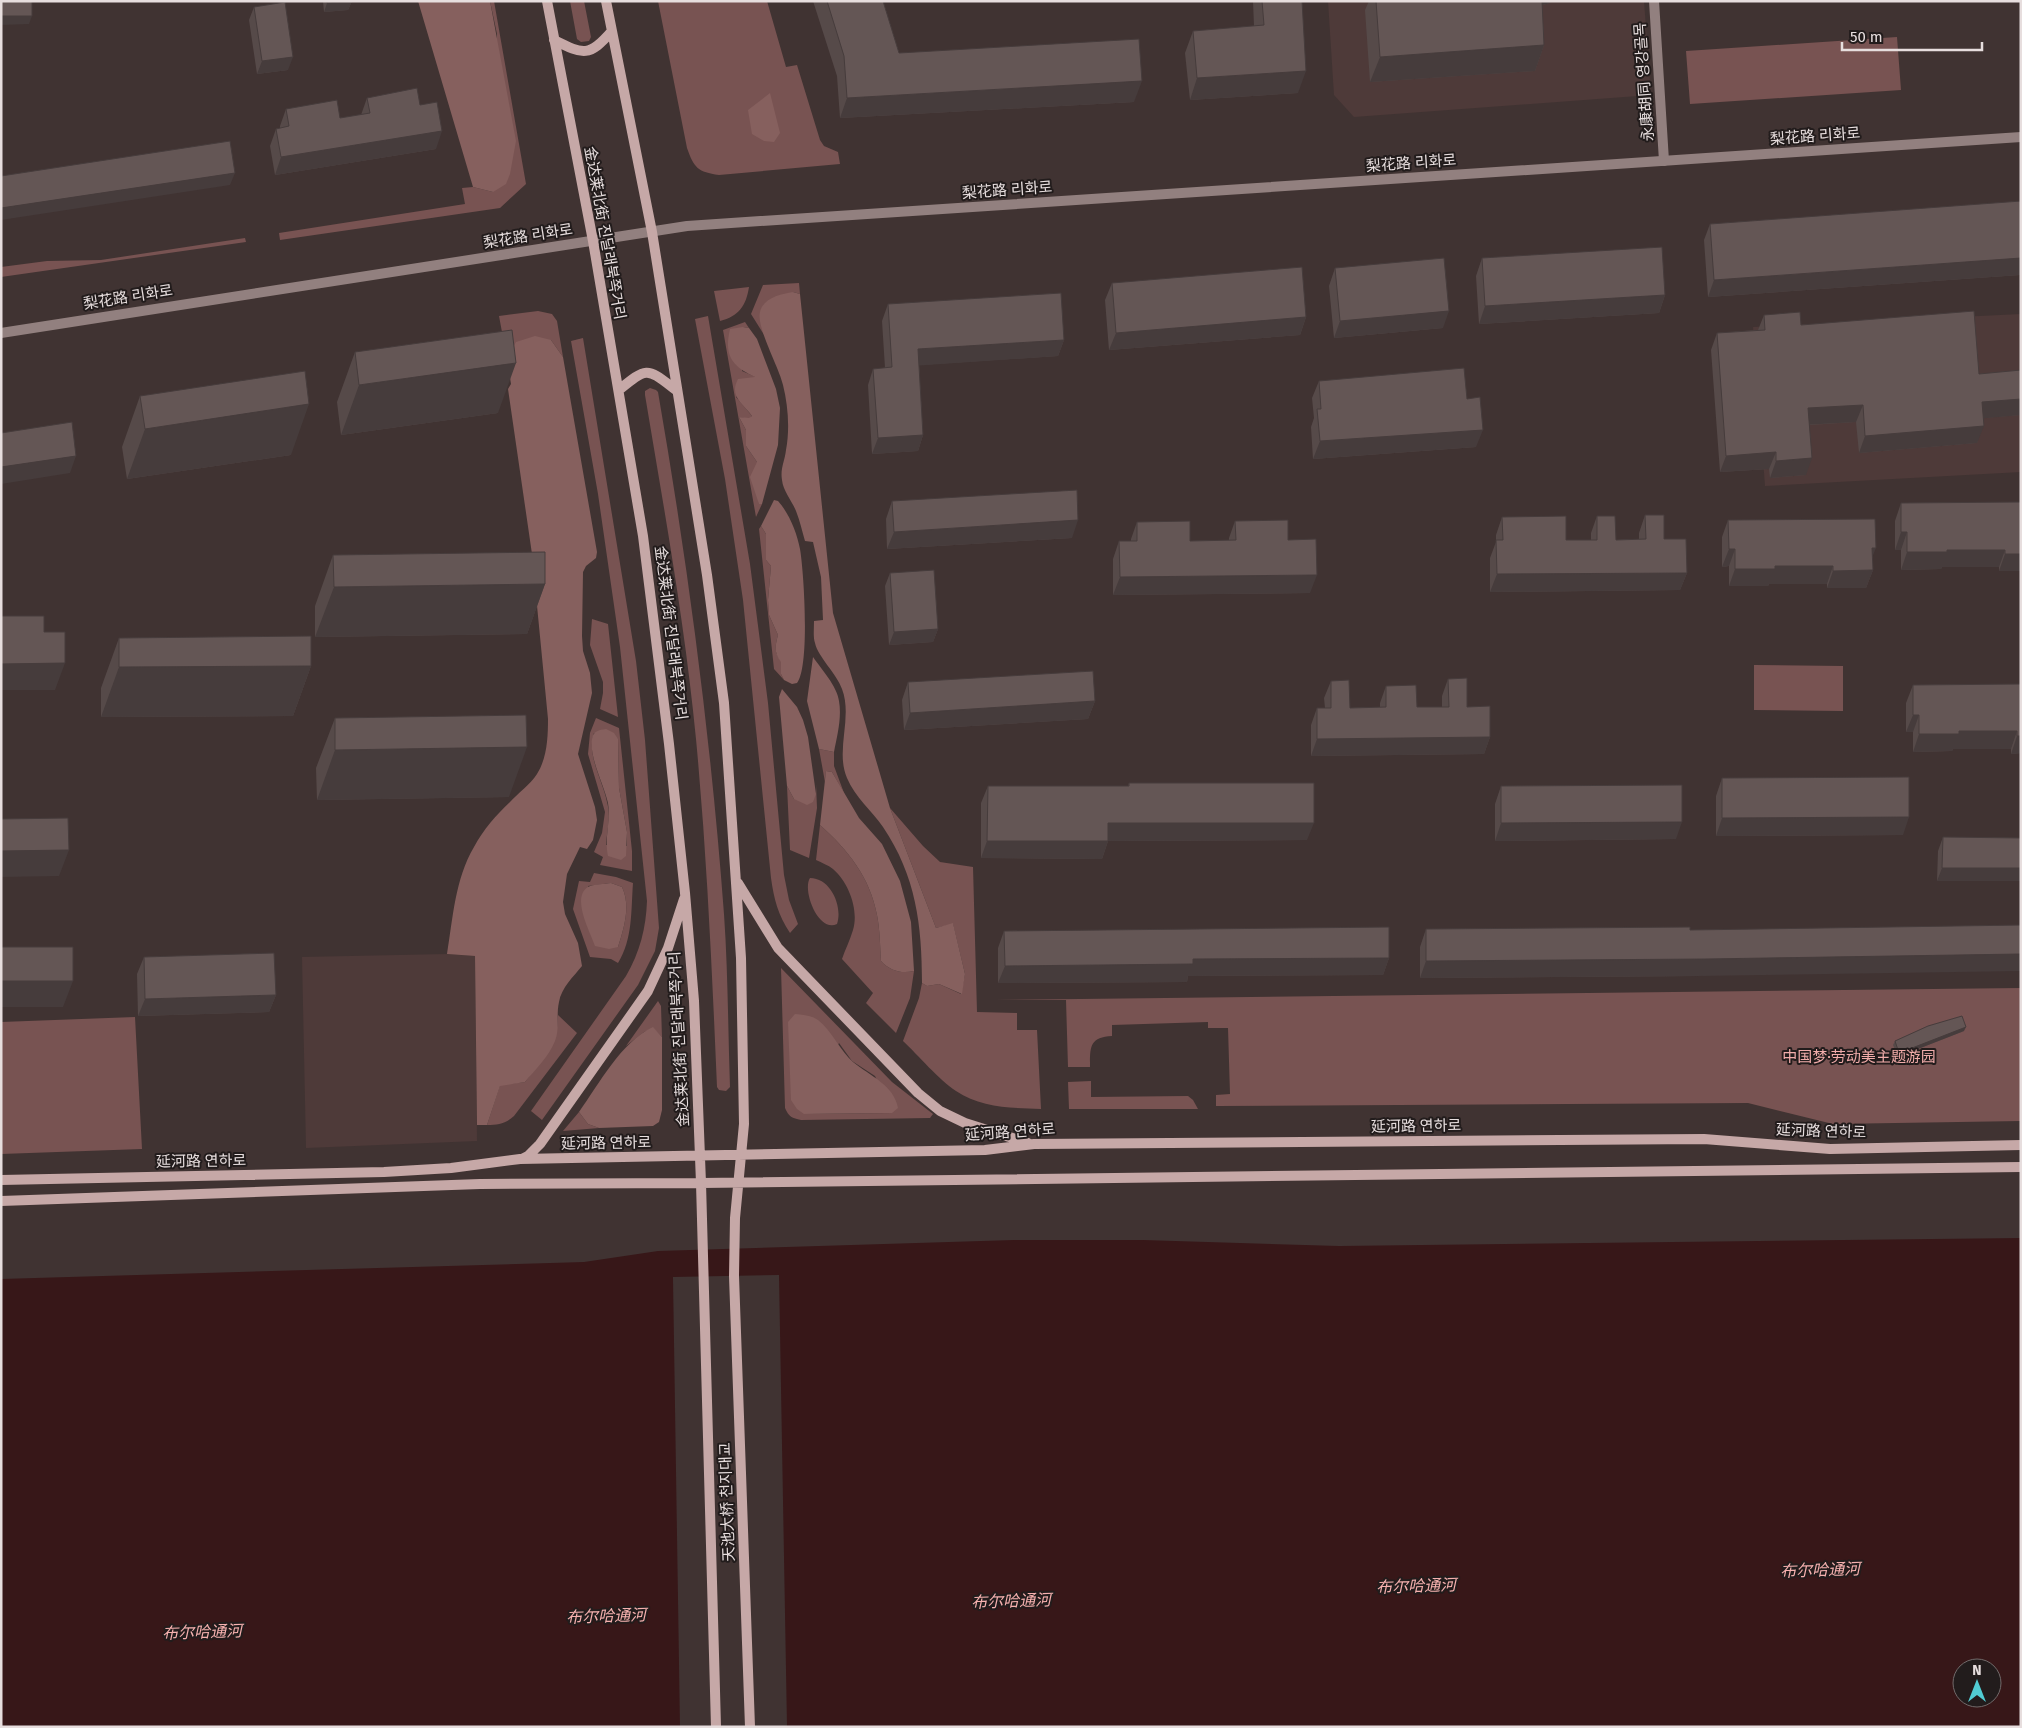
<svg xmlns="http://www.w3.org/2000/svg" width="2022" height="1728" viewBox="0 0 2022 1728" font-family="'Fira Sans','Noto Sans SC','Noto Sans KR',sans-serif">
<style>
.built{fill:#4e3a39}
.green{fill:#785352;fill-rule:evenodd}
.forest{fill:#86605e}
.water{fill:#371718;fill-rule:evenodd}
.pier{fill:#403332}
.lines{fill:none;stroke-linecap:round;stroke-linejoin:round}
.minor{stroke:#92807f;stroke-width:10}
.tertiary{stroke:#92807f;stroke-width:10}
.secondary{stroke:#c6a8a7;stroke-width:10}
.wall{fill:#564a49}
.shaded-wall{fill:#463c3c}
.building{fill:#645655;stroke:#463c3c}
.labels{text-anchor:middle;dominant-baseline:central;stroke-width:4;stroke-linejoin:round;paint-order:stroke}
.street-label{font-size:15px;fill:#e7dede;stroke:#221c1c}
.park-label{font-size:15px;fill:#f2adab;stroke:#221c1c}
.water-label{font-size:16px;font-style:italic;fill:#f6b1af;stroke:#221c1c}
</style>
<rect width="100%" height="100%" fill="#403332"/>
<path class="built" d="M1328,1H1644L1651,95L1354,117L1334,95Z
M2021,314V472L1765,486L1753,327Z
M447,954L475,956L477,1141L306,1148L302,957Z"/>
<path class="green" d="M490,1H494L526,184L500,208L280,240L279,233L465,204L462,188L473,187L493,192L497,34Z
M570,1H584L591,37L589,41L581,42L577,39Z
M658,1H767L786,67L797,65L820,140L824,146L838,152L840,164L719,175C698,172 694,168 687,148Z
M1897,37L1901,90L1690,104L1686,51Z
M245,238L246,242L1,277V267L47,261L101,260Z
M799,283L800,294L793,292L762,327L766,338L751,314L763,285Z
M749,287C746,306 739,316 720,321L714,291Z
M538,311L552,314L557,321L563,357L551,340L507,359L499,316Z
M708,316L750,564L768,703L784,875L789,900L798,924L790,933C778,915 774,899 771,878L743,600L725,479L695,319Z
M745,322L749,328L743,327L742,371L756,377L736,397L752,416L749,419L739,417L746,430V446L757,462L759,504H762L756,517L723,330Z
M583,338L636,661L645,740L659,928L655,951L638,985L542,1120L531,1111L626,976C640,952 646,928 647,901L620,647L598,494L571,341Z
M650,388L656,390L658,392C688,565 711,739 724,914C728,971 728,1030 730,1087L726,1091L719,1090L717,1087C712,971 707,855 696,739C685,624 664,509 645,395V391Z
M761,526L766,534V560L771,566L768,600L769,615L778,635C775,646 774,653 782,662L781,674L784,680L774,669L759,529Z
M592,619L608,624L618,717L600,709L603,693V682L590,645Z
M1754,665L1843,666V711L1754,710Z
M596,718L619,728L632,851V871L600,865L603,857L594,852L602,833L605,812L588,754L590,733ZM594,733L618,739L619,788L627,832V846L606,845C607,831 611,816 607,802C603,781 586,754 594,733Z
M819,749L834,752V766L844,793L832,772L826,771L825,782Z
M816,784L817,808L809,858L790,850L787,786L794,799L816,794Z
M890,808L923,846L940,862L973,867L977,1012L1017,1013V1030H1037L1041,1109C1012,1108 981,1108 956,1091C939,1080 918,1055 903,1041L919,998L922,983L927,986L939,984L961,994L965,974L953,924L936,928Z
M820,825C848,850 870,877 877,915C880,930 880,946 881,961C890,971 902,974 914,971L910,998L896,1033L866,1003L873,993L842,959C845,950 850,940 853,930C859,910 849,883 833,869C828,865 822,863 816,860Z
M594,873L616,877L633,883C631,910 633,939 618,963L611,959L590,957L573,909L579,881L590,882ZM611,883L622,887C631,906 624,928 618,947L588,886Z
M810,878C831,878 843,907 837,924C818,933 802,890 810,878Z
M781,968L892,1082L933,1114L930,1118L801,1120C792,1118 789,1117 785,1108ZM839,1043L852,1061L875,1076L892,1113L804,1114Z
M2021,988V1121L1833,1124L1748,1103L1216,1106V1095L1230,1094L1228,1028H1208V1022L1112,1025V1036C1089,1037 1090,1048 1090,1067H1068L1066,1000H995Z
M658,1001L661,1006L662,1037L653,1028L644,1032L626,1046Z
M558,1015L577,1033L514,1116C505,1124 498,1125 487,1125L500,1085L525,1082C543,1058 558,1046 558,1015Z
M135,1017L142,1149L1,1154V1022Z
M1091,1081V1097L1188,1096L1193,1100L1198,1109H1069L1068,1082Z
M579,1112L588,1124L599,1128L563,1131Z"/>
<path class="forest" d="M418,1H490L516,141L510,174L506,184L493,192L473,187Z
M770,93L780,133L774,142L764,141L752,134L748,110Z
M793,292L800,294L833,613L890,808L936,928L953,923L965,974L962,994L939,984L927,986L922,983C922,925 916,876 883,827C872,811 855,797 847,778C835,750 853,718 842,689C837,674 818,657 815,643C813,637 814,628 814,621L823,620L821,577L813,542L805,541C802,531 800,521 796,511C792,501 783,491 782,480C780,469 785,460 786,450C790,429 788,405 783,385C779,367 756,327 760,312C763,298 781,294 793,292Z
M743,327L749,328L757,339L776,389L780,408L778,445L762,504H759L750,477L757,462L746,446V430L739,417L749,418L752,416C742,403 729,396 738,379L755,377C731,366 724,355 730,329Z
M535,336L551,340L563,357L597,552L596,558L586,566L583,572L582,636L583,651L590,673L592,693L578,754L595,807L597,820L593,840L587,849L580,847L567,874L563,902L565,914L578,943L582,966C574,976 561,988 559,1002C556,1015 560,1028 555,1041C549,1056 536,1069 525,1082L500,1086L487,1125H477L475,956L447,954C453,918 455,879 474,847C483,830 496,815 510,802C518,793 530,785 537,774C547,758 548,738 548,719L532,554L508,389L511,384L507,359L516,342Z
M774,500L778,501C789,513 797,533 800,549C804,572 810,667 797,683L792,684L784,680L781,674V662C774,653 775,646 778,635L769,615L768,600L771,566L766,560V534L761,526Z
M813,657C822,670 837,686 839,701C842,718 837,736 834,752L819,749L807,701Z
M782,689L797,707L803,720L808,737L816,794L813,802L807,805L794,799L787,786L779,697Z
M606,729L614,733L618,739L619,788L627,832L626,856L621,860L608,856C604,838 611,821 608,803C604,785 589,757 592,739C593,731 599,730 606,729Z
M826,771L832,772L859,818L882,844L900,881L911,922L914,971C902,974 890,971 881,961C880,946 880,930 877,915C870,877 848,850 820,825Z
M611,883L622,887C631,906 624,928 618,947L609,949L595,946C590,932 571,897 588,887C593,884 605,884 611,883Z
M795,1014C803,1015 811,1015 818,1020C832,1031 841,1052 853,1062C870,1076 894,1085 898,1108L892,1113L804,1114L797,1109L791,1100L788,1022Z
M653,1027L662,1037V1110L659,1122L653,1126L599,1128L588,1124L579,1112C599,1084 621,1042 653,1027Z"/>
<path class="water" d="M2021,1238V1727H1V1279L584,1262L658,1251L1014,1240H1143L1339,1246ZM1962,1668H1992V1698H1962Z"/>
<path class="pier" d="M779,1275L787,1727H680L673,1277Z"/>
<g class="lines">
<path class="minor" d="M1654,1L1664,161"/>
<path class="tertiary" d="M1,333L687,226L2021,137"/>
<path class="secondary" d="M547,1L593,241L643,536L669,744L685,893L694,1001L701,1183L716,1727
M606,1L652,232L707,575L724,703L741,958L744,1124L735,1218L734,1276L750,1727
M554,40C584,55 589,57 612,31
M619,390C648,366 647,368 676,390
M738,883L778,948L918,1093L940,1111L965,1123L1028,1143
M522,1159L528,1156L540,1144L648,991L668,948L684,899
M1,1180L384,1172L451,1168L520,1159L985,1150L1034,1144L1704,1139L1830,1149L2021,1145
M1,1201L480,1184L701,1183L2021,1167"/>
</g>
<path class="wall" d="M323,1H352L348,10L324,12Z
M813,1H883L899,53L1134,102L840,118L837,76Z
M1253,1H1302L1298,93L1190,100L1185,53L1193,31L1254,26Z
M1369,1H1553L1547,4L1542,5L1544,45L1535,71L1370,82L1365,10Z
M254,7L288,70L257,74L249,20Z
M367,98L420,105L436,149L275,175L270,146L276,129L280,128V126L286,109L340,118L361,115Z
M1710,224L2020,275L1708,297L1704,240Z
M1482,258L1665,295L1659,313L1479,324L1476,276Z
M1335,268L1443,328L1334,338L1329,286Z
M1112,283L1306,317L1300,335L1109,350L1105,300Z
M888,304L1064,340L1058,356L919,365L923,435L918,451L872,454L868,385L873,369L885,368L882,321Z
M1764,315L1979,374L2021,370V415L1983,418L1977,443L1859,453L1856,422L1809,425L1806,475L1770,478L1769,469L1720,472L1711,350L1717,333L1758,330Z
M355,352L498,413L341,435L337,402Z
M1319,381L1467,399L1476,447L1313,459L1311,427L1314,418L1312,398Z
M140,396L291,455L127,479L122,447Z
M892,501L1072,538L887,549L886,519Z
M2021,502V571H1999V567H1942L1941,569L1901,570V550H1895V521L1901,503Z
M1645,515L1664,539L1687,573L1680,590L1490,592V558L1496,542V535L1502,517L1566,540H1591V533L1597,516L1616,540L1639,539V533Z
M1728,520L1873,557V570L1866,588H1827V584H1769L1768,586H1729V566L1722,567V537Z
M1235,521L1288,540L1310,593L1113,595V559L1119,541H1131V539L1137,522L1190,541L1229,540V538Z
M333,555L545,584L527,634L315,637V606Z
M890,573L938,629L933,642L889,645L885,586Z
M119,638L311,666L293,716L101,717V688Z
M1448,679L1467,707L1490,737L1484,754L1311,756V725L1317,708H1325L1324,698L1331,681L1350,708L1380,707V703L1386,686L1417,707H1442V696Z
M908,682L1095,701L1088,719L904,730L902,700Z
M2021,684V753L2011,754V749H1953L1952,751L1913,752V732H1906V703L1913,685Z
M335,718L509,797L317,800L316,768Z
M1722,778L1903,835L1716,836V796Z
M1129,783L1307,840L1108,841L1102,859L981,858V803L988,786H1128Z
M1501,786L1676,839L1495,841V804Z
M1943,837L2021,838L1937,881L1938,851Z
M1426,929L1690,930L1699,976L1420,978V947Z
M1004,931L1389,958L1383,975L1188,976L1187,982L998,983V948Z
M144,957L276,995L269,1012L138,1016L137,974Z
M1964,1031L1905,1054H1897L1893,1045L1895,1041Z"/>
<path class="shaded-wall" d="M352,1L348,10L324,12L327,3Z
M1533,1H1553L1547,4L1531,7Z
M1,16H32L29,24L1,25Z
M1544,45L1535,71L1370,82L1380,57Z
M293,57L288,70L257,74L262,61Z
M1306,71L1298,93L1190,100L1197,78Z
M1142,81L1134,102L840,118L847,98Z
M442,131L436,149L275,175L281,157Z
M235,173L230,185L1,220V208Z
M2021,258V272L2020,275L1708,297L1714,280Z
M1665,295L1659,313L1479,324L1485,306Z
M1449,311L1443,328L1334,338L1340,321Z
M1306,317L1300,335L1109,350L1116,333Z
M1064,340L1058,356L912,366L918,349Z
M516,363L498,413L341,435L359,385Z
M2021,399V415L1976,419L1982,402Z
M309,404L291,455L127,479L145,429Z
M1863,405L1856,422L1802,425L1808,408Z
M1984,426L1977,443L1859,453L1865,436Z
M1483,430L1476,447L1313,459L1320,441Z
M923,435L918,451L872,454L878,438Z
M1776,452L1769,469L1720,472L1726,456Z
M76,456L70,473L1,484V467Z
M1812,458L1806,475L1770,478L1776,461Z
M1078,520L1072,538L887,549L894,532Z
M1901,532H1907L1901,550H1895Z
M1872,548H1876L1869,565Z
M1729,549H1735L1729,566L1722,567Z
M1947,550H2005L1999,567H1942L1941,569L1901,570L1907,552Z
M2005,554H2021V571H1999Z
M1775,566H1833L1827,584H1769L1768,586H1729L1735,569Z
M1873,570L1866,588H1827L1833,571Z
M1687,573L1680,590L1490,592L1497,574Z
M1317,575L1310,593L1113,595L1120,577Z
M545,584L527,634L315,637L334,587Z
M938,629L933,642L889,645L894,632Z
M65,663L55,690H1V664Z
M311,666L293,716L101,717L119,667Z
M1095,701L1088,719L904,730L910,713Z
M1913,715H1919L1913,732H1906Z
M1959,731H2017L2011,749H1953L1952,751L1913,752L1919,734Z
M2017,736H2021V753L2011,754Z
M1490,737L1484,754L1311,756L1317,739Z
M527,747L509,797L317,800L335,750Z
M1909,817L1903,835L1716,836L1722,818Z
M1682,822L1676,839L1495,841L1501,823Z
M1108,823H1314L1307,840L1102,841Z
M987,841H1108L1102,859L981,858Z
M69,850L59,876L1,877V851Z
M1942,868H2021V881H1937Z
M2021,954V971L1699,976L1420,978L1426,961Z
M1389,958L1383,975L1188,976L1187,982L998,983L1005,966L1193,959Z
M1,981H73L63,1007H1Z
M276,995L269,1012L138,1016L145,999Z
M1966,1027L1964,1031L1905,1054H1897L1898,1050Z"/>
<path class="building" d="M1,1H32V16H1Z
M327,1H352L327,3Z
M827,1H883L899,53L1139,39L1142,81L847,98L844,56Z
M1262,1H1302L1306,71L1197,78L1193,31L1264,25Z
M1376,1H1542L1544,45L1380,57Z
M285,2L293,57L262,61L254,7Z
M417,88L420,105L437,102L442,131L281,157L276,129L289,126L286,109L337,100L340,118L370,113L367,98Z
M230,141L235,173L1,208V176Z
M2021,201V258L1714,280L1710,224Z
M1662,247L1665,295L1485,306L1482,258Z
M1444,258L1449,311L1340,321L1335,268Z
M1302,267L1306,317L1116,333L1112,283Z
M1061,293L1064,340L918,349L923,435L878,438L873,369L892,367L888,304Z
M1974,311L1979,374L2021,370V399L1982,402L1984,426L1865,436L1863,405L1808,408L1812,458L1776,461V452L1726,456L1717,333L1765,330L1764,315L1800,312L1801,325Z
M512,330L516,363L359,385L355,352Z
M1464,368L1467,399L1480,397L1483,430L1320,441L1317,409H1321L1319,381Z
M305,371L309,404L145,429L140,396Z
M72,422L76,456L1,467V433Z
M1077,490L1078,520L894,532L892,501Z
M2021,502V554H2005V550H1947V552H1907V532H1901V503Z
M1645,515H1664V539H1686L1687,573L1497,574L1496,540H1503L1502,517L1566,516V540H1597V516H1615L1616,540L1646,539Z
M1875,519L1876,548H1872L1873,570L1833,571V566H1775V569H1735V549H1729L1728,520Z
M1288,520V540L1316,539L1317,575L1120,577L1119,541H1137V522L1190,521V541L1236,540L1235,521Z
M545,552V584L334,587L333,555Z
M934,570L938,629L894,632L890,573Z
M1,616H44V632H65V663L1,664Z
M311,636V666L119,667V638Z
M1093,671L1095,701L910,713L908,682Z
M1467,678V707L1490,706V737L1317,739V708H1331V681L1349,680L1350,708L1386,707V686L1416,685L1417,707H1449L1448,679Z
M2021,684V736H2017V731H1959V734H1919V715H1913V685Z
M526,715L527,747L335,750V718Z
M1909,777V817L1722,818V778Z
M1129,783H1314V823H1108V841H987L988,786H1129Z
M1682,785V822L1501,823V786Z
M68,818L69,850L1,851V819Z
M1943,837L2021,838V868H1942Z
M2021,925V954L1706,959L1426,961V929L1690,927V930Z
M1389,927V958L1193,959V964L1005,966L1004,931Z
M1,947H73V981H1Z
M274,953L276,995L145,999L144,957Z
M1962,1016L1966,1027L1907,1050H1898L1895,1041L1928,1026Z"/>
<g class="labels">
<g class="street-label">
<text transform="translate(1644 82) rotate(-94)">永康胡同 영강골목</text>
<text transform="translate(1815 136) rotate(-4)">梨花路 리화로</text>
<text transform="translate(1411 163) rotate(-4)">梨花路 리화로</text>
<text transform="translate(1007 190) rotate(-4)">梨花路 리화로</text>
<text transform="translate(605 233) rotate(80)">金达莱北街 진달래북쪽거리</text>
<text transform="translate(528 236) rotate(-9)">梨花路 리화로</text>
<text transform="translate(128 297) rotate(-9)">梨花路 리화로</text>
<text transform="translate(671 633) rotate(83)">金达莱北街 진달래북쪽거리</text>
<text transform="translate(679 1039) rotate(-93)">金达莱北街 진달래북쪽거리</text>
<text transform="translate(1416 1126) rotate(-1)">延河路 연하로</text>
<text transform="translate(1821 1131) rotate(2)">延河路 연하로</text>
<text transform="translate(1010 1132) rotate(-4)">延河路 연하로</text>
<text transform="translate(606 1143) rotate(-1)">延河路 연하로</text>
<text transform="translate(201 1161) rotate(-1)">延河路 연하로</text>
<text transform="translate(727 1502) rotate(-92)">天池大桥 천지대교</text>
</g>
<g class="park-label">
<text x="1859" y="1057">中国梦·劳动美主题游园</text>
</g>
<g class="water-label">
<text transform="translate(1820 1570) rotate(-2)">布尔哈通河</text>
<text transform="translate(1416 1586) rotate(-2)">布尔哈通河</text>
<text transform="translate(1011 1601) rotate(-2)">布尔哈通河</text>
<text transform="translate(606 1616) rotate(-2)">布尔哈通河</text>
<text transform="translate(202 1632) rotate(-2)">布尔哈通河</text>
</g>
</g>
<rect width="2022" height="1728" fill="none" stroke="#e7dede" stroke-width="5"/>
<g transform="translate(1977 1683)"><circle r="24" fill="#221c1c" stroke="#716a6a"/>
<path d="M0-4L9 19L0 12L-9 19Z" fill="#51ccd3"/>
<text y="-8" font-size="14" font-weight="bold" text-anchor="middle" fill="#e7dede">N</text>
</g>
<path d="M1842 42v8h140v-8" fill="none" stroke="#e7dede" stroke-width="2.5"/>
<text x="1850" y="42" font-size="15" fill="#e7dede" stroke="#221c1c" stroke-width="4" paint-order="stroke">50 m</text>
</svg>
